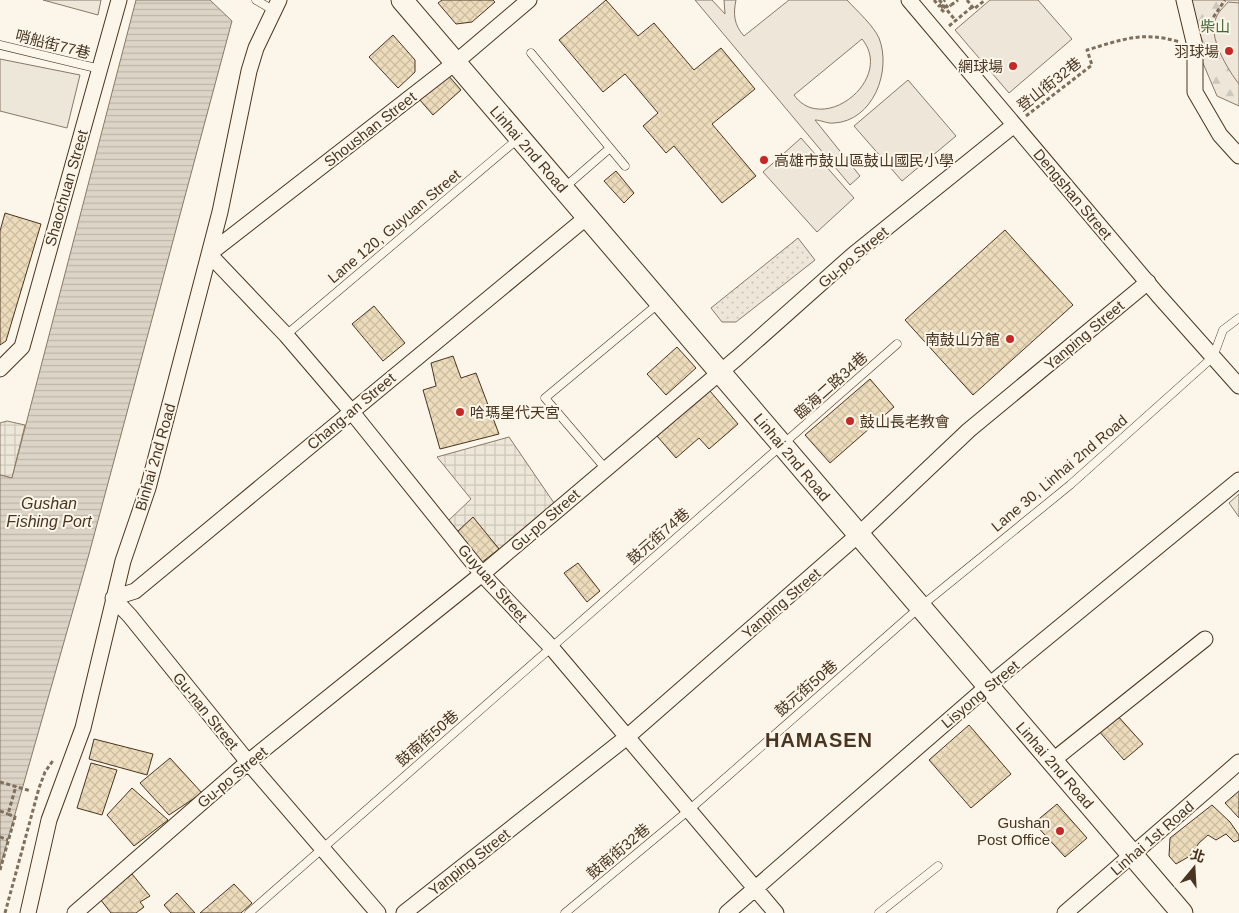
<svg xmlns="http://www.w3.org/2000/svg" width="1239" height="913" viewBox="0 0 1239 913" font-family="Helvetica,'Noto Sans TC',sans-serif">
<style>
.forest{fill:url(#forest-firs);stroke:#887966}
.park{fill:url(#park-dots);stroke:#887966}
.garden{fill:#ede6d9;stroke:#887966;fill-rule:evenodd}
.parking{fill:#ede7d9;stroke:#887966}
.plaza{fill:url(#plaza-grid);stroke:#887966}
.water{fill:url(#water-rules);stroke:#887966}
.building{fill:url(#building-cross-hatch);stroke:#4a3520}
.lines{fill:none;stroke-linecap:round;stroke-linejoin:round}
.lane-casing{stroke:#4a3520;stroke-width:9}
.street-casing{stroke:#4a3520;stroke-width:17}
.secondary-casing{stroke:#4a3520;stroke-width:23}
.path{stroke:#7f6f5c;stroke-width:3;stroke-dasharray:4 2.5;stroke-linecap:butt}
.lane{stroke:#fbf6e9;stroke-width:8}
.street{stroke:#fbf6e9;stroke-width:15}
.secondary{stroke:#fbf6e9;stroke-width:21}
.path-bridge{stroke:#7f6f5c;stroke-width:3;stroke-dasharray:4 2.5;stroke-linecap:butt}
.poi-dot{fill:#c62828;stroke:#fbf6e9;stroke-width:2}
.labels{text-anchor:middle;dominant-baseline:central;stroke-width:4;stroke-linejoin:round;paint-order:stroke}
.park-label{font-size:15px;fill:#436837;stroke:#fbf6e9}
.street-label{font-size:15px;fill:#4a3520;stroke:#fbf6e9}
.poi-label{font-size:15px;fill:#4a3520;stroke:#fbf6e9;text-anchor:end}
.water-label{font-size:16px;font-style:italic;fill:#4a3520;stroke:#fbf6e9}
.district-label{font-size:20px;font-weight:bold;letter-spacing:1px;fill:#4a3520;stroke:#fbf6e9}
</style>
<defs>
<pattern id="forest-firs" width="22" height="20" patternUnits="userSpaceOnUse" patternTransform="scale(1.25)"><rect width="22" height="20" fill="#ede6d9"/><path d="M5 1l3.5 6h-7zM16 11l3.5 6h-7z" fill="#cdc6ba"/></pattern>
<pattern id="park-dots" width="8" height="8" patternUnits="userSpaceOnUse" patternTransform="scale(1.25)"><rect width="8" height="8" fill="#ede6d9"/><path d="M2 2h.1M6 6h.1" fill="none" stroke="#cdc6ba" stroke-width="1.8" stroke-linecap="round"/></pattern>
<pattern id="plaza-grid" width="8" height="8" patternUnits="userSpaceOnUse" patternTransform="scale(1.25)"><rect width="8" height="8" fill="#ede7d9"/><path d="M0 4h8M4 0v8" fill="none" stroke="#cdc7ba"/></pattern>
<pattern id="water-rules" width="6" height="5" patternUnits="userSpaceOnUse" patternTransform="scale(1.25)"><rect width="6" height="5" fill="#dcd4c6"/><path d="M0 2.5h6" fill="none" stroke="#beb7aa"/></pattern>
<pattern id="building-cross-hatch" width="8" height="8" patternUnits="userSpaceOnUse" patternTransform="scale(1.25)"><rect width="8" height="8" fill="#ecdcbc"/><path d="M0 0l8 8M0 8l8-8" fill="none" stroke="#ccbda1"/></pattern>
</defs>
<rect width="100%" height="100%" fill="#fbf6e9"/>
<path class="forest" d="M1176,0H1239V106L1217,96Z"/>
<path class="park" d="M798,238L815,260L736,322H722L711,308Z"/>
<path class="garden" d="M695,0H712L725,14L724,0H736C733,14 734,25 744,36L789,0H847C857,11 873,25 879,38C892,71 873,121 834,123C828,124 821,120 815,120L860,176L850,185ZM862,39C895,79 823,136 794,95Z
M990,0H1038L1072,39L1009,93L955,30Z
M1228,2L1239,3V84C1228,70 1207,36 1216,18C1218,12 1224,7 1228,2Z
M908,80L956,136L902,181L854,126Z
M801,138L854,198L817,232L763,172Z"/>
<path class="parking" d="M43,0H101L98,15Z
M0,59L80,75L67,128L0,111Z
M1239,494V517L1229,503Z"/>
<path class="plaza" d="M7,421L25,425L12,478L0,475V423Z
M509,437L554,503L499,549L473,518L456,533L447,522L471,499L437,457Z"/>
<path class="water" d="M136,0H210L232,21L89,554L0,867V475L12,478Z"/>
<path class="building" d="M442,0H493L495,2L472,22L456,24L438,3Z
M606,0L638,36L654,23L694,70L721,48L755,89L712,124L756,176L722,203L674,146L666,153L643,126L658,113L625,74L603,92L559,40Z
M393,35L415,60V72L398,88L369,57Z
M447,74L461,90L433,115L419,99Z
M616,171L634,193L624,203L604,181Z
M5,213L41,224L6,341L0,345V231Z
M1005,230L1073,305L973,395L905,320Z
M374,306L405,343L383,361L352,324Z
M677,347L696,368L666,395L647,374Z
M453,356L461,378L476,373L499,434L440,449L423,390L436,386L431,363Z
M870,379L894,407L830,463L805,435Z
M710,391L738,424L709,449L699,438L676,458L657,436Z
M473,517L499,549L481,563L456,533Z
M578,563L600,591L587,602L564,573Z
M1116,714L1143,744L1124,760L1098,730Z
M969,725L1011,774L971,808L929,760Z
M94,739L153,754L147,775L89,759Z
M170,758L202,793L169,815L140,783Z
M91,763L117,770L102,815L77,808Z
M132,788L168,820L134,846L107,815Z
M1239,791V818L1225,803Z
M1057,804L1087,838L1065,857L1034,823Z
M1212,805L1230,822L1239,835V840L1234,842L1226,834L1216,840L1208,835L1199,843L1190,856L1176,864L1169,856L1170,838Z
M132,874L150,896L140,902L144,907L136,913H111L100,899Z
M234,884L252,903L241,913H200Z
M177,893L195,913H171L164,905Z"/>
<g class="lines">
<defs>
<path id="lane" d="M256,0L273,10
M0,45L100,69
M531,53L625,166
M565,187L610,148
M286,335L519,138
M605,468L545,398L658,304
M249,913L897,344
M565,913L689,810L920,607L1070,485L1213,357L1223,330L1239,318
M879,913L938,866"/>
<path id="street" d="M529,0L456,62L209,254L286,335L351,411L482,574L551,647L776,913
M909,0L1158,295L1239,386
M1184,0L1195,46V92L1220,135L1239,156
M0,369L22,347L119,0
M1052,761L1205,639
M28,913L49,820L83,728L123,561L148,488L220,212L249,71L256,48L279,0
M75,913L248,762L482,574L737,358L854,254L1014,125
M378,913L248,762L130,616L113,598L135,591L587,217
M404,913L627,737L858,535L969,430L1148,282
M727,913L988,686L1239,480
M1065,913L1239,762"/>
<path id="secondary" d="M402,0L1182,913"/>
</defs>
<use href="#lane" class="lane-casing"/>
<use href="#street" class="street-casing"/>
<use href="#secondary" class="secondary-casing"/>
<path class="path" d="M934,0L939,6L942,4L956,21
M939,0L942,3L945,0
M967,0L974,9L985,0
M951,5L958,0
M949,26L972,7
M1206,28L1225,0
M1026,116L1092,65L1087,50C1124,39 1142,31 1180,42
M0,782L31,791
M0,811L8,814
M0,837L8,840
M0,870L15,817L8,814L16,786
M5,913L39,788L45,772L54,759"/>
<use href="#lane" class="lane"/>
<use href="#street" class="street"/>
<use href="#secondary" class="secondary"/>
<path class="path-bridge" d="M944,12L940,8L945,4L948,8L951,5"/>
</g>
<g class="poi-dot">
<circle cx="1229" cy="51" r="5"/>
<circle cx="1013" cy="66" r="5"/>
<circle cx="764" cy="160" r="5"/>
<circle cx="1010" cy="339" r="5"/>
<circle cx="460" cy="412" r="5"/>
<circle cx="850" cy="421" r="5"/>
<circle cx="1060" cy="831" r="5"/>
</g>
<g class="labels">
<g class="park-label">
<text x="1215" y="26">柴山</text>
</g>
<g class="street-label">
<text transform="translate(53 44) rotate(14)">哨船街77巷</text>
<text transform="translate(1049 84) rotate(-38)">登山街32巷</text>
<text transform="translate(370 129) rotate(-38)">Shoushan Street</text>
<text transform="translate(529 149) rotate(49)">Linhai 2nd Road</text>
<text transform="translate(66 188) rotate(-74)">Shaochuan Street</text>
<text transform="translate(1073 194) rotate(50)">Dengshan Street</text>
<text transform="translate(394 226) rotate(-40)">Lane 120, Guyuan Street</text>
<text transform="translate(853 257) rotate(-40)">Gu-po Street</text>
<text transform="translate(1084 335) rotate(-40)">Yanping Street</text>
<text transform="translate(831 385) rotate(-42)">臨海二路34巷</text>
<text transform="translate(351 411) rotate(-40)">Chang-an Street</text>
<text transform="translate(155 457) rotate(-74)">Binhai 2nd Road</text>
<text transform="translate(792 457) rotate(50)">Linhai 2nd Road</text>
<text transform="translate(1059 473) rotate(-40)">Lane 30, Linhai 2nd Road</text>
<text transform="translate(545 520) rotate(-41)">Gu-po Street</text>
<text transform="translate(658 536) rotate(-41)">鼓元街74巷</text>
<text transform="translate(493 583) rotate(49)">Guyuan Street</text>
<text transform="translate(781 603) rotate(-41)">Yanping Street</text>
<text transform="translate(806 688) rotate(-41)">鼓元街50巷</text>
<text transform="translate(980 694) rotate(-40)">Lisyong Street</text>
<text transform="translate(206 711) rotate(51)">Gu-nan Street</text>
<text transform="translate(427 738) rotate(-41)">鼓南街50巷</text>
<text transform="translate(1055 765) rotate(49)">Linhai 2nd Road</text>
<text transform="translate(232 777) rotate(-40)">Gu-po Street</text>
<text transform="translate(1152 838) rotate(-41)">Linhai 1st Road</text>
<text transform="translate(618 851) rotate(-40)">鼓南街32巷</text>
<text transform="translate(469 862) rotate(-38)">Yanping Street</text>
</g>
<g class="poi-label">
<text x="1219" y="51">羽球場</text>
<text x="1003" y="66">網球場</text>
<text x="774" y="160" text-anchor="start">高雄市鼓山區鼓山國民小學</text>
<text x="1000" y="339">南鼓山分館</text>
<text x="470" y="412" text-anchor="start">哈瑪星代天宮</text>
<text x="860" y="421" text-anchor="start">鼓山長老教會</text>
<text x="1050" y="822">Gushan<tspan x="1050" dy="17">Post Office</tspan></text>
</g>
<g class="water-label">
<text x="49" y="503">Gushan<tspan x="49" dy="18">Fishing Port</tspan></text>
</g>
<g class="district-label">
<text x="819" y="740">HAMASEN</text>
</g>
</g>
<g transform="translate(1194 868) rotate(18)" stroke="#fbf6e9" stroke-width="4" paint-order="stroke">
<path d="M0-4L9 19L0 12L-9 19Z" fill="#4a3520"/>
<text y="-8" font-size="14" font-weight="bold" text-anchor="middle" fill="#4a3520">北</text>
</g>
</svg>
